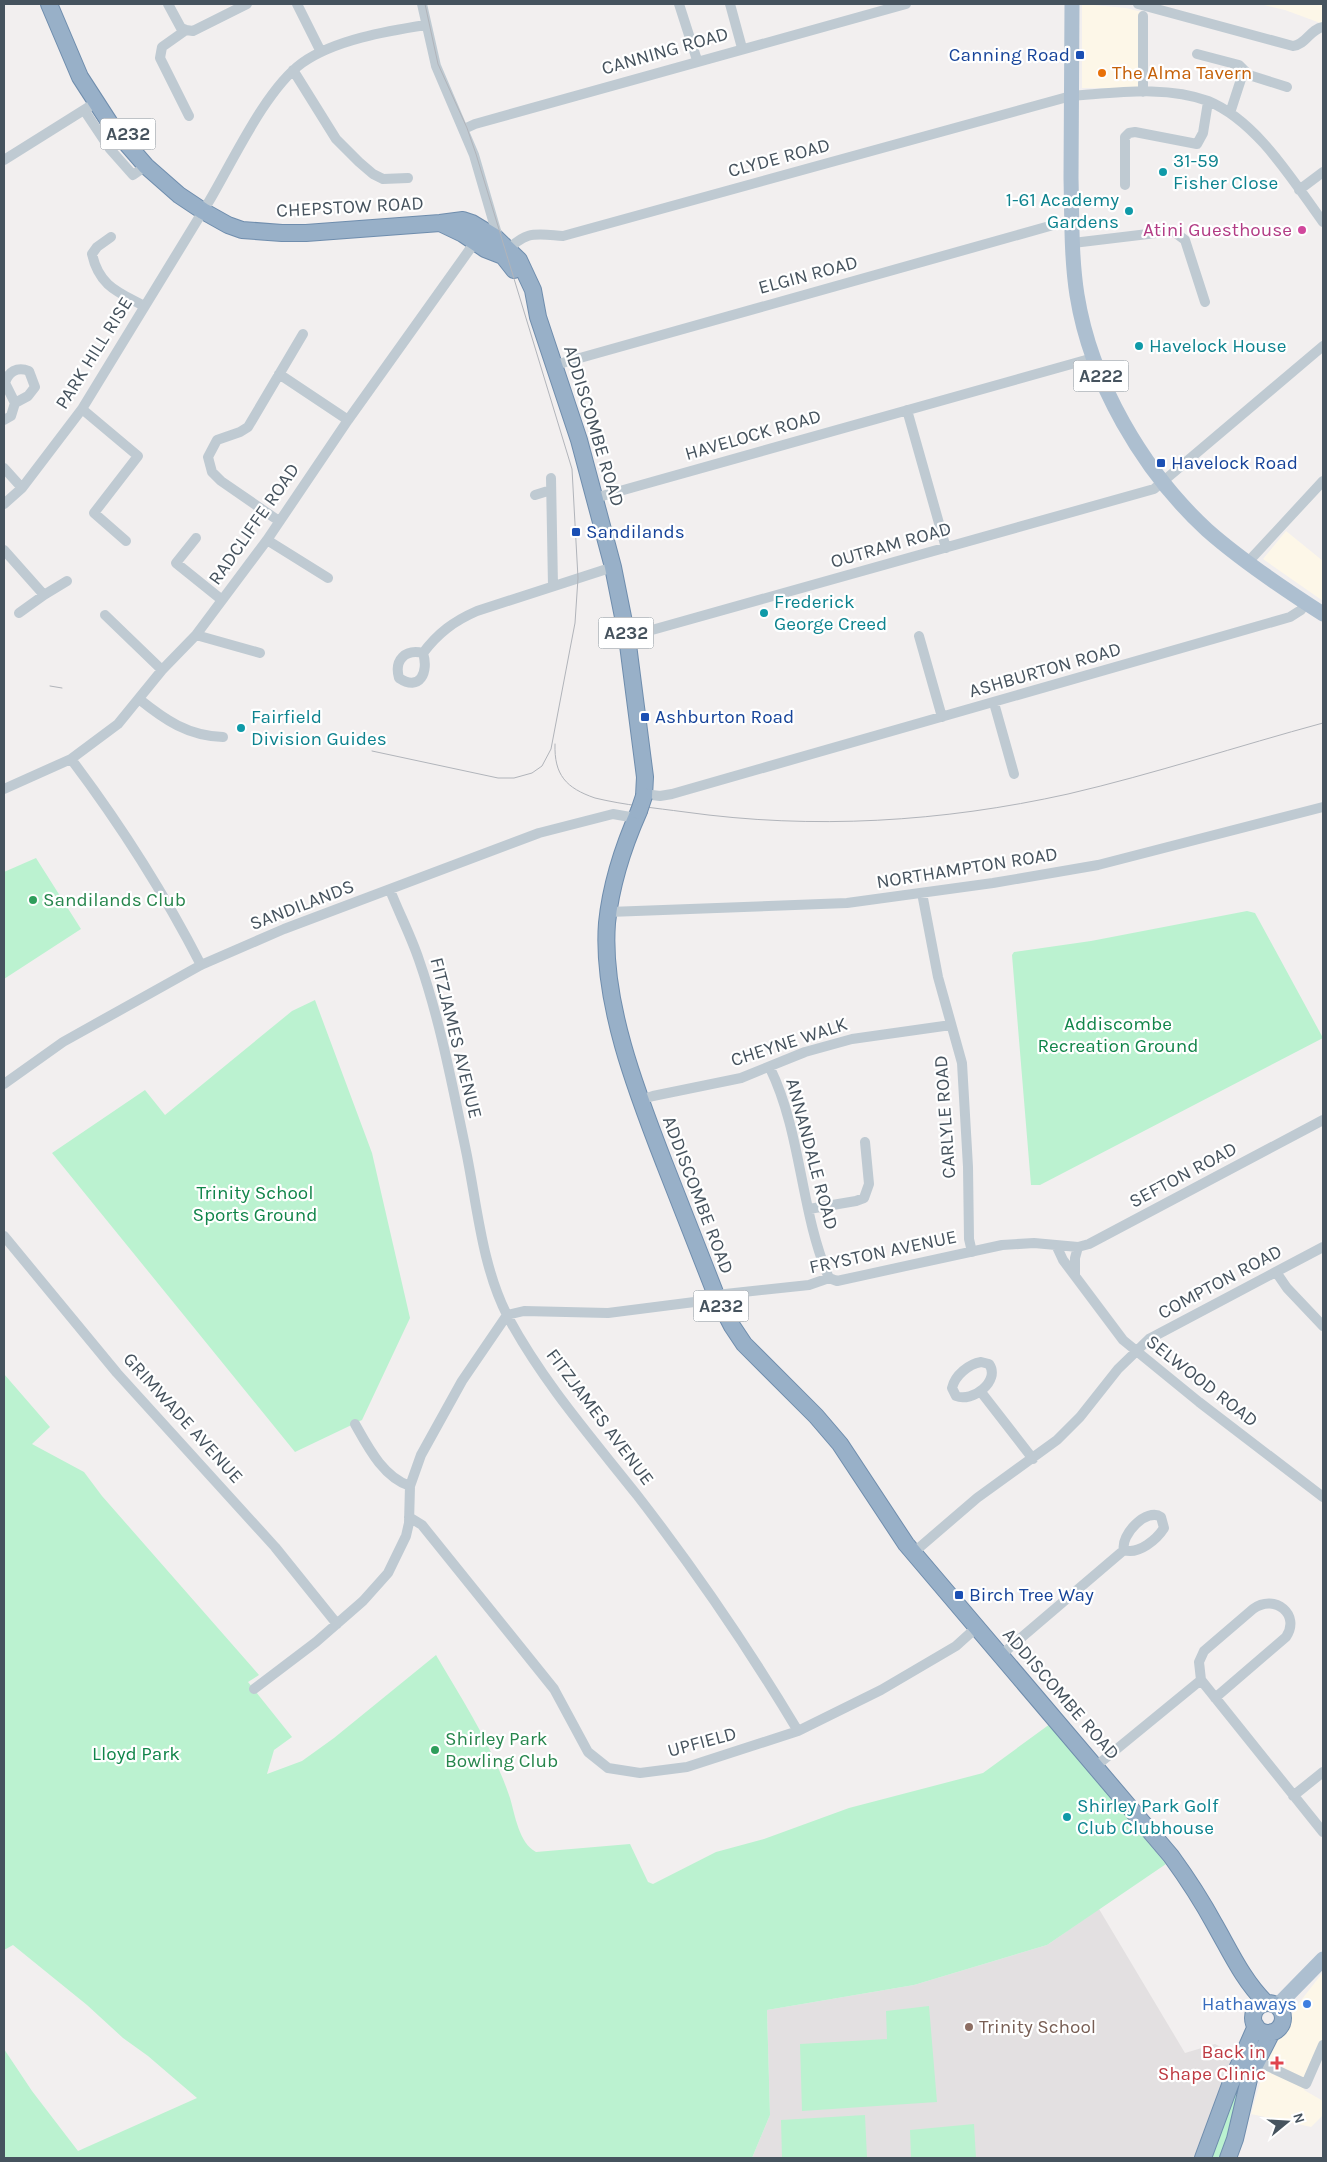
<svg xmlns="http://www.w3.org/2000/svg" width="1327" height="2162" viewBox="0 0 1327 2162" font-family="Karla,sans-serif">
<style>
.commercial{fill:#fdf7e8}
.education{fill:#e3e0e1}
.green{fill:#bbf2d0}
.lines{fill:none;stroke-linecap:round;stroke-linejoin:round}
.trunk-casing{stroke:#6f8dad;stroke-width:18}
.minor{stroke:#bfcad2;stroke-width:10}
.primary{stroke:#adbfd0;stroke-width:15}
.trunk{stroke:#98b0c8;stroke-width:16}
.tram{stroke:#b1b4ba;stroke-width:1}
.trunk-bridge-casing{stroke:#6f8dad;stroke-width:18;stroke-linecap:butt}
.trunk-bridge{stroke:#98b0c8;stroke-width:16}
.transit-dot{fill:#1a4fb4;stroke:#fff;stroke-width:2}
.food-dot{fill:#e8710a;stroke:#fff;stroke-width:2}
.culture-dot{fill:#0f9aa8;stroke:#fff;stroke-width:2}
.hotel-dot{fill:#d1479c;stroke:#fff;stroke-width:2}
.leisure-dot{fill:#2e9e5b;stroke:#fff;stroke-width:2}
.shop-dot{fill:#3f7fe0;stroke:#fff;stroke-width:2}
.education-dot{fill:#8d6e63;stroke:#fff;stroke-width:2}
.health-dot{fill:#e0444e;stroke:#fff;stroke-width:2}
.labels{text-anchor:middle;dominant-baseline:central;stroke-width:4.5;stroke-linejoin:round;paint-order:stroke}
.shield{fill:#fff;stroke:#7e878e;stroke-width:1}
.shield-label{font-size:18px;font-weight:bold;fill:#46535e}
.street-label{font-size:19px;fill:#46535e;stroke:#fff}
.transit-label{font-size:19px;fill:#164399;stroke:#fff;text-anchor:start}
.food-label{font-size:19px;fill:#c56008;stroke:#fff;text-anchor:start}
.culture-label{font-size:19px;fill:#0d838f;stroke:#fff;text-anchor:start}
.hotel-label{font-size:19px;fill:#b23c85;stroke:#fff;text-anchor:end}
.leisure-label{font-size:19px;fill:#27864d;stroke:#fff;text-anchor:start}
.park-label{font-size:19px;fill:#11854a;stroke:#fff}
.shop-label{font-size:19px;fill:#366cbe;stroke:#fff;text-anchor:end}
.education-label{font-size:19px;fill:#785e54;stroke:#fff;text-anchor:start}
.health-label{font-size:19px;fill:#be3a42;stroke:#fff;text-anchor:end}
</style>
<rect width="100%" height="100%" fill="#f2efef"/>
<path class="commercial" d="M1082,4L1126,8L1142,12L1141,88H1082Z
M1260,4H1323V24L1285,10Z
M1286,531L1323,561V601L1263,559Z
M1323,1972V2052L1304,2090L1323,2101V2115L1311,2127L1251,2114L1266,2062L1296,2007Z"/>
<path class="education" d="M1099,1909L1185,2053L1215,2044L1238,2056L1198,2158H752L770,2115L767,2010L914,1985L1047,1945Z"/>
<path class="green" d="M36,858L81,929L4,979V872Z
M1247,911L1255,913L1323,1038L1040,1185H1031L1012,955L1014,952L1091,941Z
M315,1000L372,1153L410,1318L362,1420L295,1452L52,1153L145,1090L165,1115L292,1011Z
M4,1374L50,1427L32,1444L84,1472L102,1496L259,1675L248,1682L292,1737L274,1750L267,1774L302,1761L334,1738L436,1655C463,1701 493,1747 510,1798C515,1815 519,1843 536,1852L630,1844L648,1882L653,1884L716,1852L764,1839L849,1808L983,1773L1050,1724L1166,1864L1047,1945L914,1985L767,2010L770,2115L752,2158H4V2049L32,2091L78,2151L197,2098L148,2056L123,2038L87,2005L13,1945L4,1950Z
M929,2006L937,2102L802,2111L800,2044L887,2039L886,2011Z
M1245,2074L1228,2140L1221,2158H1208L1233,2093Z
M865,2115L867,2158H782L781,2120Z
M974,2124L976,2158H911L910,2130Z"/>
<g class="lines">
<defs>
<path id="trunk" d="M49,4L80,77L113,128L146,166L179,195L203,211L228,225L242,230L282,233H306L440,223L463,220L472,223L495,237L519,260L533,290L538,317L579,440L613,567L627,637L645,777L644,796
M440,223L463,234L485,249L503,256L514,270
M639,811C623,847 611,884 607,923C601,1001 637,1093 665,1165C682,1208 699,1252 716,1295L732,1326L744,1344L816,1416L840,1444L906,1544L1171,1856C1187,1878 1202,1901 1215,1925C1231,1953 1243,1980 1266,2003
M1253 2018a15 15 0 1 1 30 0a15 15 0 1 1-30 0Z
M1203,2158L1230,2085L1256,2026
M1228,2158L1235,2139L1250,2075L1272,2032"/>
</defs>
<use href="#trunk" class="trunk-casing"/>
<path class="minor" d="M168,4L181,28L186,30
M297,4L321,52
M422,4L436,66L474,155L499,241
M679,4L697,60
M730,4L742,48
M1138,4L1293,46C1306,45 1310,29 1323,27
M1197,54L1239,65L1249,75L1287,87
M293,70L336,139L359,162L373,174L383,179L408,178
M1143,92V16
M84,110L110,149L133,175L146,166
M1230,113L1244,70
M189,116L160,58L162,47L186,30L193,31L247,4
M464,129L475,124L906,4
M4,160L95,103
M1125,185V137L1129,133L1135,132L1197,144L1203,133L1208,102
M1299,190L1323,172
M208,203C232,163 265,90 302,63C334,40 387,31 426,25
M111,237L97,247L92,254C99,286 118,292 144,306
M1073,243L1173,231L1185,240L1205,302
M505,253C526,230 535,234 563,236L1071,96C1115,93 1166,85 1208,101C1257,121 1293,181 1323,222
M555,365L1071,220
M279,374L348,420
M82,409L138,456L94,513L126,541
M907,410L946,548
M4,420L11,416L15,403L28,396L35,387L29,371C17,366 8,372 5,383L15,403
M4,468L22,488
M551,478L553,586
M535,495L551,490
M595,498L1093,358
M4,504L22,488L82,409L203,211
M279,521L221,481L212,472L208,457L217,440L240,432L248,427L303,334
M196,538L176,563L222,600
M267,540L328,578
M4,550L44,595
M1248,562L1323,481
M19,613L44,595L67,581
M105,615L162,670
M196,635L260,653
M919,636L942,717
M627,637L1154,489L1323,346
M423,653C405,649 394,660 399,678C420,692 429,672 423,653C438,633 454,621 477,611L613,567
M139,699C165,720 188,736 223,737
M994,703L1014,774
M71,759C120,824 164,893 201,965
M4,789L71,759L118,724L162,670L196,635L267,540L348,420L470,249L479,241
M644,794L660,796L672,794L1290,617L1301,610L1305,603
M390,890C399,913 411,936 419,960C440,1020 452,1084 465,1146C477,1202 481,1265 508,1317C543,1382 591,1437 637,1495C695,1570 749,1649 798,1731
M922,893L938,977L962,1063L968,1167L969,1239L972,1252
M609,912L847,903L993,883L1098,865L1323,807
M770,1068C802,1134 800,1211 829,1278
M4,1084L63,1042L201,965L284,929L539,833L613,814L636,818
M640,1100L653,1096L741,1078L805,1052L852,1039L951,1025
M809,1209L856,1201L864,1198L869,1184L865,1142
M4,1236L117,1373L275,1547L337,1624
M1056,1245L1063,1260L1123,1340L1199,1402L1323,1497
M1276,1272L1287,1288L1323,1326
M1075,1276V1258L1078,1247
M829,1278L837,1281L1002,1245L1034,1243L1078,1247L1089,1244L1323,1120
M716,1295L809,1285L829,1278
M981,1362L989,1364C1001,1381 972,1403 956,1396L952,1388C955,1375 969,1364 981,1362Z
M981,1392L1033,1459
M355,1424C368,1447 383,1477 410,1486
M409,1517L422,1525L554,1689L588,1752L608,1768L640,1773L687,1767L798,1731L881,1690L956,1646L977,1627
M913,1553L977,1498L1057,1440L1080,1417L1118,1369L1149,1339L1323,1247
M1001,1655L1124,1550C1120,1535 1147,1507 1161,1517L1164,1528C1157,1539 1139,1555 1124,1550
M1201,1680L1199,1662L1204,1651L1253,1609C1275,1593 1301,1615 1286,1637L1215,1698
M1201,1680L1323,1832
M254,1689L316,1642L363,1601L388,1573L406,1536L409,1523L410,1486L421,1455L462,1381L507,1315L524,1311L608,1313L718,1299
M1096,1766L1201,1680
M1293,1796L1323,1772
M1257,2061L1306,2084L1323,2045"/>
<path class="primary" d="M1072,4C1072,62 1071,120 1071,178C1072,217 1071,257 1077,295C1091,382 1143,471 1207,530C1242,561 1284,589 1323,614
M1277,2006L1323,1959"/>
<use href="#trunk" class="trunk"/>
<path class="tram" d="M50,686L62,688
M555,744C554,775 566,788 595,798C624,805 655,808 685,812C813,830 942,822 1068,794C1154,774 1238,746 1323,723
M372,751L498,778H514L532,773L542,766L551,749L570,649L575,623L578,578L572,469L476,154L467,128L438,64L425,4"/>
<defs>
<path id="trunk-bridge" d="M639,811L644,796"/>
</defs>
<use href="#trunk-bridge" class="trunk-bridge-casing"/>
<use href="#trunk-bridge" class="trunk-bridge"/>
</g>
<g class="transit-dot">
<rect x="1075" y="50" width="10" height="10" rx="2.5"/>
<rect x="1156" y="458" width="10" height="10" rx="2.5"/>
<rect x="571" y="527" width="10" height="10" rx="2.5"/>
<rect x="640" y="712" width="10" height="10" rx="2.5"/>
<rect x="954" y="1590" width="10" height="10" rx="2.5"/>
</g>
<circle class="food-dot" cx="1102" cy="73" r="5"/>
<g class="culture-dot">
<circle cx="1163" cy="172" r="5"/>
<circle cx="1129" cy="211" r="5"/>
<circle cx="1139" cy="346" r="5"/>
<circle cx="764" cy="613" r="5"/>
<circle cx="241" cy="728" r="5"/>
<circle cx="1067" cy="1817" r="5"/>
</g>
<circle class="hotel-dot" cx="1302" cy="230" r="5"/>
<g class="leisure-dot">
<circle cx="33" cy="900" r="5"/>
<circle cx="435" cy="1750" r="5"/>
</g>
<circle class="shop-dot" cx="1307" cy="2004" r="5"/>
<circle class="education-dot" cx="969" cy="2027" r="5"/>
<path class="health-dot" d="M1274.5 2055.5h5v5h5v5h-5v5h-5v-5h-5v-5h5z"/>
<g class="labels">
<g class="shield">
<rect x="100.5" y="118.5" width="55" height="31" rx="4"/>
<rect x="1073.5" y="360.5" width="55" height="31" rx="4"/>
<rect x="598.5" y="617.5" width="55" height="31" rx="4"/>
<rect x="693.5" y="1290.5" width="55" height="31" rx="4"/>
</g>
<g class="shield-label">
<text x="128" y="134">A232</text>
<text x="1101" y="376">A222</text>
<text x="626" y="633">A232</text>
<text x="721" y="1306">A232</text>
</g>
<g class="street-label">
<text transform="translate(665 51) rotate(-16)">CANNING ROAD</text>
<text transform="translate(779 158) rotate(-15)">CLYDE ROAD</text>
<text transform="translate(350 207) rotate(-3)">CHEPSTOW ROAD</text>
<text transform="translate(808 275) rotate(-15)">ELGIN ROAD</text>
<text transform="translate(94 353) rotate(-58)">PARK HILL RISE</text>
<text transform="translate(594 426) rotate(73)">ADDISCOMBE ROAD</text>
<text transform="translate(753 435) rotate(-16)">HAVELOCK ROAD</text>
<text transform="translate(254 524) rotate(-55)">RADCLIFFE ROAD</text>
<text transform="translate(891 545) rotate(-16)">OUTRAM ROAD</text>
<text transform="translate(1045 670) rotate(-16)">ASHBURTON ROAD</text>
<text transform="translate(967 868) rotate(-9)">NORTHAMPTON ROAD</text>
<text transform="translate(302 905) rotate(-21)">SANDILANDS</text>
<text transform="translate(456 1038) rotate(76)">FITZJAMES AVENUE</text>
<text transform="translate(789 1042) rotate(-18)">CHEYNE WALK</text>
<text transform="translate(945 1117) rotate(-94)">CARLYLE ROAD</text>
<text transform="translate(812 1154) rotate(75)">ANNANDALE ROAD</text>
<text transform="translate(1183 1175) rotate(-28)">SEFTON ROAD</text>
<text transform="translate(698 1195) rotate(69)">ADDISCOMBE ROAD</text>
<text transform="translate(883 1252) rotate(-12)">FRYSTON AVENUE</text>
<text transform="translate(1220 1282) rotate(-28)">COMPTON ROAD</text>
<text transform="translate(1202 1381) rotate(38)">SELWOOD ROAD</text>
<text transform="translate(600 1417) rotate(53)">FITZJAMES AVENUE</text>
<text transform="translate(183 1418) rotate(48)">GRIMWADE AVENUE</text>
<text transform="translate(1061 1694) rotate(49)">ADDISCOMBE ROAD</text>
<text transform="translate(702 1742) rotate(-15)">UPFIELD</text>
</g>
<g class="transit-label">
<text x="1070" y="55" text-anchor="end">Canning Road</text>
<text x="1171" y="463">Havelock Road</text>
<text x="586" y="532">Sandilands</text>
<text x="655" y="717">Ashburton Road</text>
<text x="969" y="1595">Birch Tree Way</text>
</g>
<g class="food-label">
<text x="1112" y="73">The Alma Tavern</text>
</g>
<g class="culture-label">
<text x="1173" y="161">31-59<tspan x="1173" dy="22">Fisher Close</tspan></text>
<text x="1119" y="200" text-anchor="end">1-61 Academy<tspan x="1119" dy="22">Gardens</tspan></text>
<text x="1149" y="346">Havelock House</text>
<text x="774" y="602">Frederick<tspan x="774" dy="22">George Creed</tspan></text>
<text x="251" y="717">Fairfield<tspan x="251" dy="22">Division Guides</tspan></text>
<text x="1077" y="1806">Shirley Park Golf<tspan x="1077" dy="22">Club Clubhouse</tspan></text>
</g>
<g class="hotel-label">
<text x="1292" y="230">Atini Guesthouse</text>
</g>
<g class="leisure-label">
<text x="43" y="900">Sandilands Club</text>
<text x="445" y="1739">Shirley Park<tspan x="445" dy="22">Bowling Club</tspan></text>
</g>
<g class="park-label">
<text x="1118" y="1024">Addiscombe<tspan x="1118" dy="22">Recreation Ground</tspan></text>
<text x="255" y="1193">Trinity School<tspan x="255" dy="22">Sports Ground</tspan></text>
<text x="136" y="1754">Lloyd Park</text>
</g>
<g class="shop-label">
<text x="1297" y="2004">Hathaways</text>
</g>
<g class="education-label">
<text x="979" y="2027">Trinity School</text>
</g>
<g class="health-label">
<text x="1266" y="2052">Back in<tspan x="1266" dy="22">Shape Clinic</tspan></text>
</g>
</g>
<rect width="1327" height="2162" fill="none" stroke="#46535e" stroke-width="10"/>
<g transform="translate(1287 2122) rotate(72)" stroke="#ffffff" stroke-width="4" paint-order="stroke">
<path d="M0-4L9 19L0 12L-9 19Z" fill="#46535e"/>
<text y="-8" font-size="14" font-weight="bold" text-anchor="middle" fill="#46535e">N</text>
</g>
</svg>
